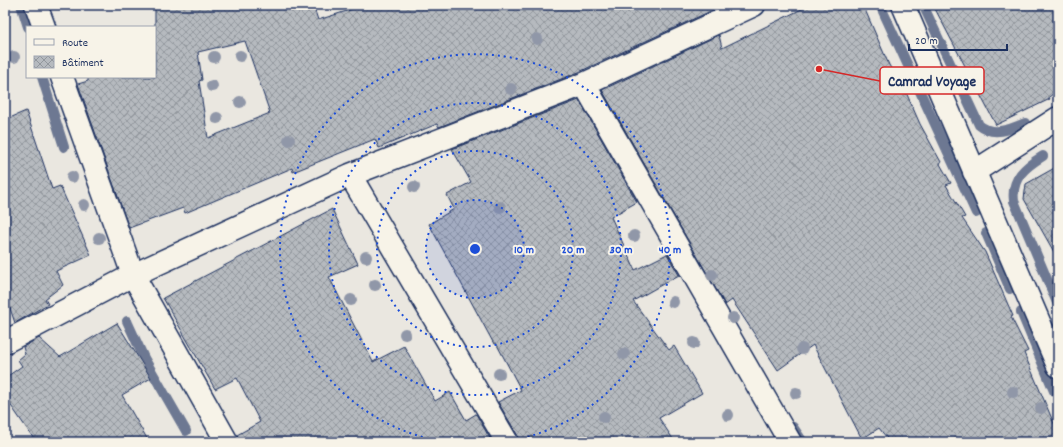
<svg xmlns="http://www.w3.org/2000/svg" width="1063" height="447" viewBox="0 0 1063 447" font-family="Dekko,sans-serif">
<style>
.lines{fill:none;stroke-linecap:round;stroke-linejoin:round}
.stream{stroke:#6d7892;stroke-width:10}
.building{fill:url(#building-cross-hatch);stroke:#1b2f5e;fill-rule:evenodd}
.street-casing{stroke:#1b2f5e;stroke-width:25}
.secondary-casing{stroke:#1b2f5e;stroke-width:25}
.street{stroke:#f7f3e8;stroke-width:22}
.secondary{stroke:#f7f3e8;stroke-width:22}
.tree{fill:#9097a8}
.ring{fill:none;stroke:#1d4ed8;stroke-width:2;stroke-dasharray:2 4}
.centre{fill:#1d4ed8;stroke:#f7f3e8;stroke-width:2}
.ring-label{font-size:12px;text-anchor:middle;font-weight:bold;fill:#1d4ed8;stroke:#f7f3e8;stroke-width:4;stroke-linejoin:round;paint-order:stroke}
.leader{fill:none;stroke:#d62828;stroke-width:1.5}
.callout-dot{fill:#d62828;stroke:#f7f3e8;stroke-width:1.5}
.callout{fill:#f7f3e8;stroke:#d62828;stroke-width:1.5}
.callout-label{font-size:15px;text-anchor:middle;font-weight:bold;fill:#1b2f5e}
</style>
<defs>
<pattern id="building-cross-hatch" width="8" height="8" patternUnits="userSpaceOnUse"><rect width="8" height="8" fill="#b6babf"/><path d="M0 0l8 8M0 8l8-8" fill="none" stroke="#93989e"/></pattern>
</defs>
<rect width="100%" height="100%" fill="#eae7e0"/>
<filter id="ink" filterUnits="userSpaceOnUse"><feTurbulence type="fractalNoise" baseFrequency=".025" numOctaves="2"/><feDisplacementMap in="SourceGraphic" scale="8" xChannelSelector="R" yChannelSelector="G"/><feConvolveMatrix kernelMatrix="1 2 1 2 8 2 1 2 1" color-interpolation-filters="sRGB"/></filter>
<g filter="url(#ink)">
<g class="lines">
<path class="stream" d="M21,5L28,27
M880,5L976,213
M923,5L979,125C993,137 1011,129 1025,123
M42,77L64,147
M597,84L615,115
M620,124L629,141
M1043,156C1025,167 1011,178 1014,201L1058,305
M986,233L1010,289
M1021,312L1054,391
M127,321L144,358L186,431
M793,427L803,442"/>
</g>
<path class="building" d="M155,5H313L318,20L366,5H712L713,10L579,72L439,127L437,124L379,148L375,139L293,172L292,168L185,213L183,208L129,228L78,84L88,81V77H155ZM245,41L270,113L208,138L199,81L202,80L198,52Z
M810,5H863L889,65L904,91L905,90L920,124L941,162L940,164L951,183L946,185L965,217L962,218L985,252L1013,316L1011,317L1028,351L1024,353L1058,433V442H890L879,428L862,439L813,345L778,370L732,300L725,305L602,90L719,35L722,48Z
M933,5H1058V90L1049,97L1050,99L996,125Z
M579,100L637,202L611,217L635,270L667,254L679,275L633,301L669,350L674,346L702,393L659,418L675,442H519L518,436L498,402L521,390L496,343L494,344L429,224L454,209L447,195L471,182L452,149Z
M26,111L52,189L60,186L91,255L56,271L63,285L45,299L48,304L15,323L5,294V120Z
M1058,166V259L1024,199L1026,184Z
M332,209L358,264L329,277L373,362L404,346L435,401L450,392L466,420L476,414L492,442H239L237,435L260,422L237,378L215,389L163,298Z
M117,323L151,378L122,395L149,442H36L5,397V378L22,366L18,360L25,354L23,347L39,338L60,357Z"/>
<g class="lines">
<defs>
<path id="street" d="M36,5L44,27
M62,77L133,275L227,442
M584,84L790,442
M974,172L1058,118
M350,175L507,442
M5,342L133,275L350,175L584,84L754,5"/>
<path id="secondary" d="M903,5L1058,366"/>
</defs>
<use href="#street" class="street-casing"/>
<use href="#secondary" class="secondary-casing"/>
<use href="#street" class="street"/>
<use href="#secondary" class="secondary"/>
</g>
<g class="tree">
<circle cx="537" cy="39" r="6"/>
<circle cx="240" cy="56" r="6"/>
<circle cx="14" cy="57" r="6"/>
<circle cx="214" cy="57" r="6"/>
<circle cx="212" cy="86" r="6"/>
<circle cx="511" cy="89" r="6"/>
<circle cx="240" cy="102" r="6"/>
<circle cx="217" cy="118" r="6"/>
<circle cx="289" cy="140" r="6"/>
<circle cx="72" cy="177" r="6"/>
<circle cx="414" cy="187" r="6"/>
<circle cx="84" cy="205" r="6"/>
<circle cx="500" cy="207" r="6"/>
<circle cx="634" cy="236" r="6"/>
<circle cx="99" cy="238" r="6"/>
<circle cx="366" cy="257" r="6"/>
<circle cx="712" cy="275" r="6"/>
<circle cx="375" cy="285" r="6"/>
<circle cx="351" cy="300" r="6"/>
<circle cx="673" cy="302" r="6"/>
<circle cx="733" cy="318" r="6"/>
<circle cx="405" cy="334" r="6"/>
<circle cx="694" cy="343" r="6"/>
<circle cx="802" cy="349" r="6"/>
<circle cx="624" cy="354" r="6"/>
<circle cx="499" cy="374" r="6"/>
<circle cx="1013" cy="392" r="6"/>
<circle cx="796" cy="393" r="6"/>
<circle cx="1041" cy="408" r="6"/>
<circle cx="728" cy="415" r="6"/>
<circle cx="604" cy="417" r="6"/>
</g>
</g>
<circle cx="475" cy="249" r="49" fill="#1d4ed8" fill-opacity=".12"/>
<g class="ring">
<circle cx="475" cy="249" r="49"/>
<circle cx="475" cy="249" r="98"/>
<circle cx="475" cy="249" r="146"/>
<path d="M446 442A195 195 0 1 1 504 442"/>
</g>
<circle cx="475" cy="249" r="6" class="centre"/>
<g class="ring-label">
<text x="524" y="253">10 m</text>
<text x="573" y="253">20 m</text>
<text x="621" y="253">30 m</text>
<text x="670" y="253">40 m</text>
</g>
<path class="leader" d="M819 69L880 81"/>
<circle class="callout-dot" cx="819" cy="69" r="4"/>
<rect class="callout" x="880" y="67" width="104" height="27" rx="4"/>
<g class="callout-label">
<text x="932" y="86">Camrad Voyage</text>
</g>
<rect width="1063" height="447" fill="none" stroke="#f7f3e8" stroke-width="20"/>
<rect x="10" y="10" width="1043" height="427" fill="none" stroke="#1b2f5e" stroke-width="1.5" filter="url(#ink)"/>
<rect x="26" y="26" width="130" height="52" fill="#f7f3e8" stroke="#9fa5b1"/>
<rect x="34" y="39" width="20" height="6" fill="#f7f3e8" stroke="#9fa5b1"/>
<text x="62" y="46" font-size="12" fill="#1b2f5e">Route</text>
<rect x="34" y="56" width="20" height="12" fill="url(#building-cross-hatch)" stroke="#9fa5b1"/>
<text x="62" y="66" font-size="12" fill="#1b2f5e">Bâtiment</text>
<path d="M909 44v6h98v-6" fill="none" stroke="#1b2f5e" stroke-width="2"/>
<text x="915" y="44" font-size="12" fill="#1b2f5e" stroke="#f7f3e8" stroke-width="3" paint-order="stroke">20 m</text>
</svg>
